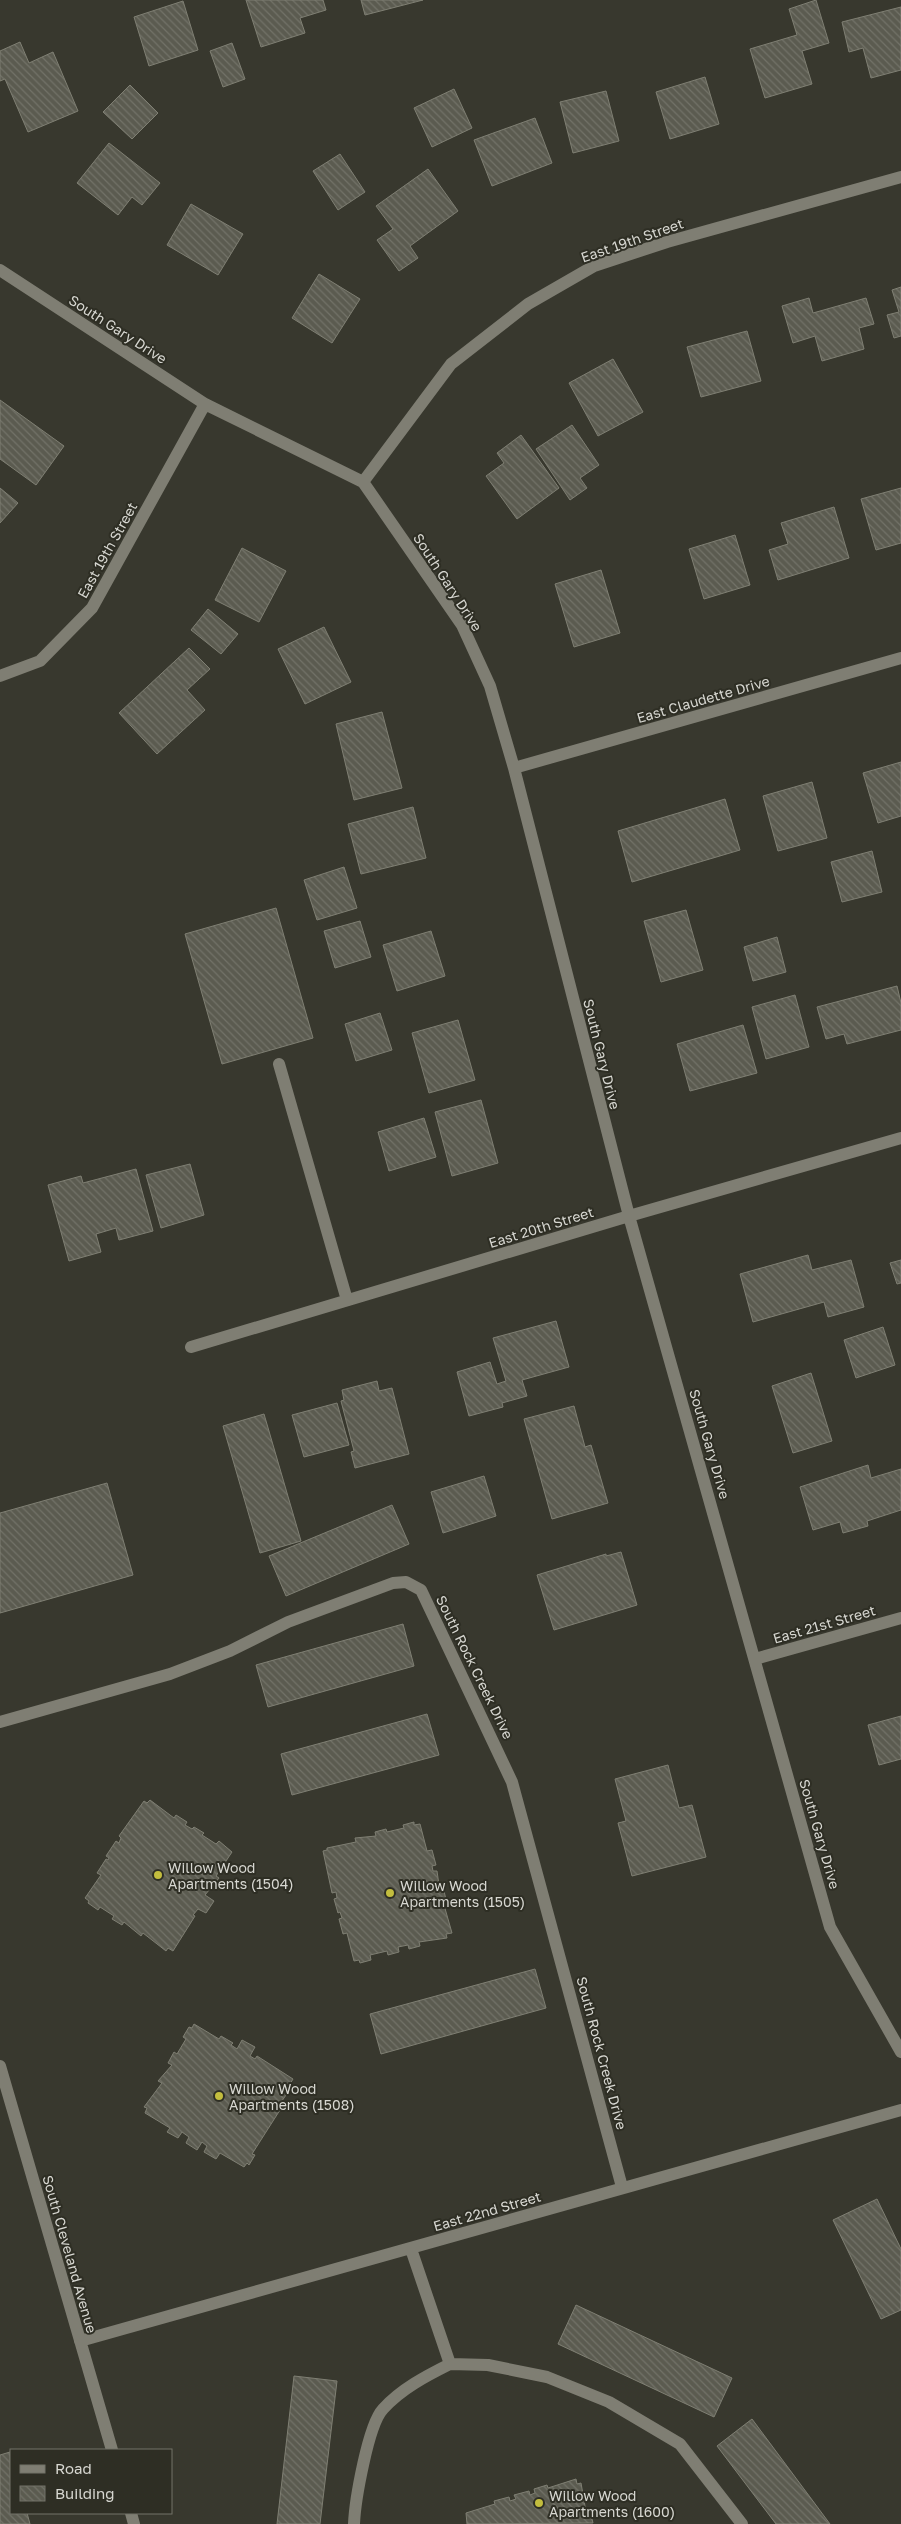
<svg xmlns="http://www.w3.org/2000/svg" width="901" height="2524" viewBox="0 0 901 2524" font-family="'Golos Text',sans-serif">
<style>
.building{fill:url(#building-back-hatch);stroke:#7f7f73}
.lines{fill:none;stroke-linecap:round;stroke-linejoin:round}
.minor{stroke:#7f7e73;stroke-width:12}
.poi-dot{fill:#c3bd3e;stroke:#2e2e24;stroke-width:2}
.labels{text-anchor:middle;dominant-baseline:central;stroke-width:4;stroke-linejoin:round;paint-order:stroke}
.street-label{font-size:14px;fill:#d7d7d1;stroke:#2e2e24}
.poi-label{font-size:14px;fill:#d7d7d1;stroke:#2e2e24;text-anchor:start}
</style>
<defs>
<pattern id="building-back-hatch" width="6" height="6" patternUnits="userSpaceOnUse" patternTransform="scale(1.25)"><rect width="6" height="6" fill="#5b5b50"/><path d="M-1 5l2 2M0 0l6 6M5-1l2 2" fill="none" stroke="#727268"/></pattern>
</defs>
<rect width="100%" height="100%" fill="#38382e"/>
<path class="building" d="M246,0H323L326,10L300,18L305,33L261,47Z
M361,0H423L365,15Z
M816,0L829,43L802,51L812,84L765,98L750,49L797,35L789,9Z
M183,1L198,50L149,66L134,17Z
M901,7V70L871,78L863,48L849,52L842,22Z
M20,42L29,63L53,52L78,111L28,132L5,79L0,81V51Z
M232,43L245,79L223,87L210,51Z
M705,77L719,124L670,139L656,92Z
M130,85L158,113L132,139L103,112Z
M454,89L472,128L432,147L414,108Z
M606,91L619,141L573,153L560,102Z
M535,118L552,163L492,186L474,140Z
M109,143L160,183L142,205L132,197L118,215L77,183Z
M340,154L365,192L338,210L313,171Z
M428,169L458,211L410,246L418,258L399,271L377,240L393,229L376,206Z
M191,204L243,234L218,275L167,245Z
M319,274L360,299L332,343L292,318Z
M901,287V336L894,338L887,315L899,312L892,290Z
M809,298L813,313L866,298L874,324L859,328L864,349L822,361L815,336L793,343L782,306Z
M747,331L761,381L701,397L687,347Z
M613,359L643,412L598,436L569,383Z
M0,400L64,446L36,485L0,459Z
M572,425L599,465L580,478L587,488L570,500L536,449Z
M521,435L559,488L517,519L486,476L504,463L497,453Z
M0,488L18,503L0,523Z
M901,488V543L876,550L861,499Z
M834,507L849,558L778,580L769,550L788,544L781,523Z
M735,535L750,585L704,599L689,549Z
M242,548L286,571L259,622L215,600Z
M601,570L620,633L574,647L555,584Z
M208,609L238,634L221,654L191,630Z
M324,627L351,682L305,704L278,649Z
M189,648L210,669L187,690L205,710L157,754L119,713Z
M382,712L402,788L354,800L336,724Z
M901,762V816L878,823L863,773Z
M812,782L827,838L778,851L763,796Z
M725,799L740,850L632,882L618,831Z
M413,807L426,858L361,874L348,824Z
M872,851L882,892L842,902L831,862Z
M344,867L357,908L317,920L304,880Z
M276,908L313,1038L222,1064L185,934Z
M686,910L703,970L661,982L644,921Z
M360,921L371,957L335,968L324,931Z
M431,931L445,976L397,991L383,945Z
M777,937L786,972L753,981L744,947Z
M897,986L901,1003V1030L847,1044L844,1034L826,1039L817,1007Z
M795,995L809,1047L766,1059L752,1007Z
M380,1013L392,1050L356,1061L345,1024Z
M458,1020L475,1080L429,1093L412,1033Z
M743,1025L757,1073L690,1091L677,1044Z
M481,1100L498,1163L452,1176L435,1112Z
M424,1118L436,1157L389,1171L378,1132Z
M190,1164L204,1215L161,1228L146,1175Z
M136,1169L153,1231L119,1240L116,1228L96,1234L101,1252L69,1261L48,1185L81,1176L83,1183Z
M808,1255L812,1270L851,1260L864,1307L828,1317L824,1302L753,1322L740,1274Z
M901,1260V1283L897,1284L890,1263Z
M556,1321L569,1367L522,1380L527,1396L502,1403L503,1407L469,1416L457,1372L490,1362L497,1384L506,1381L493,1338Z
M883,1327L895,1365L856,1378L844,1340Z
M811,1373L832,1441L793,1453L772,1386Z
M377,1381L379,1391L392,1388L409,1454L355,1468L351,1452L354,1451L341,1401L344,1400L342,1390Z
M337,1403L349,1445L304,1457L292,1415Z
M574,1406L585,1447L591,1445L608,1503L552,1519L524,1419Z
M264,1414L301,1541L260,1553L223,1426Z
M868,1465L871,1478L901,1469V1510L867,1521L868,1526L843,1533L840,1522L813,1530L800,1487Z
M484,1476L496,1516L443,1533L431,1492Z
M107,1483L133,1575L0,1613V1513Z
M392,1505L409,1544L286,1596L269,1556Z
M621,1552L637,1605L554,1630L537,1575L606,1554V1556Z
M403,1624L414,1666L268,1707L256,1665Z
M427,1714L439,1755L292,1795L281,1754Z
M901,1716V1759L879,1765L868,1725Z
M668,1765L679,1808L692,1805L706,1857L632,1876L618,1823L626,1821L615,1779Z
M150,1800L174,1818L176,1815L187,1822L185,1825L192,1829L194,1827L204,1833L202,1835L216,1844L219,1841L232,1852L216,1876L219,1878L205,1895L214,1901L206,1913L198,1909L193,1915L195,1916L173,1951L168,1948L166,1951L143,1933L141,1936L124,1922L122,1925L112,1919L114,1916L100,1907L98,1910L88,1903L89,1901L85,1898L101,1875L97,1873L106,1859L108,1860L109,1858L106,1856L116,1841L119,1843L121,1838L119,1836L144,1801L147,1803Z
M414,1822V1825L420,1824L427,1851L432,1850L436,1865L432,1866L433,1871H437L440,1892L444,1891L447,1904L444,1905L452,1933L446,1934L447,1938L419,1942L420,1946L409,1949L408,1945L398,1947L399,1952L388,1955L387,1951L370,1955L371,1960L360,1963L359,1960L354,1961L347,1933L343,1934L339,1919L342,1918L340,1912L338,1913L334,1899L337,1898L336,1892L332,1893L323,1851L327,1850V1848L356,1842L355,1838L376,1836L375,1832L386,1829L387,1832L404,1828L403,1825Z
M535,1969L546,2008L381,2054L370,2014Z
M194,2024L219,2039L221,2036L233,2043L231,2045L237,2049L242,2040L255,2047L250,2056L255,2059L257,2056L293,2079L290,2084L293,2085L277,2108L280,2110L252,2154L255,2155L249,2165L247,2163L244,2167L220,2153L216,2159L204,2152L207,2146L202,2142L197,2150L186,2143L189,2137L182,2132L178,2138L167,2132L170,2128L145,2113L147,2108L144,2107L162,2083L158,2081L172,2065L168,2063L174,2052L177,2054L186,2039L183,2037L189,2027L192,2028Z
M877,2199L901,2249V2310L881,2319L833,2220Z
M576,2305L732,2378L714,2417L558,2344Z
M294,2376L337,2381L320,2524H277Z
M752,2419L830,2524H776L717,2446Z
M10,2452L11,2513H27L30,2524H0V2455Z
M576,2479L577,2484L581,2483L586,2512L590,2511L593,2523L467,2524L466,2513L495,2504L494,2501L509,2497L510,2501L516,2499L514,2495L529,2491L530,2495L535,2493L534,2489L547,2485L548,2488Z"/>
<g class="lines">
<path class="minor" d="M0,270L205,404L363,482L462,625L490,686L514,768L629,1216L830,1927L901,2052
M363,482L451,364L528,304L594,266L667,242L901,177
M0,676L40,661L92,608L205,404
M514,768L901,658
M279,1064L347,1300
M191,1347L629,1216L901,1138
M755,1659L901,1618
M0,1722L170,1674L230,1651L288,1622L393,1583L406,1582L421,1590L512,1782L622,2187
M0,2066L112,2450
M80,2341L901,2110
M450,2364L488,2365L547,2377L609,2402L680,2444L742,2524
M131,2513L134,2524
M354,2524C355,2501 368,2425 383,2409C401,2389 426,2376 450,2364L411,2249"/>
</g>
<g class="poi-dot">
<circle cx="158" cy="1875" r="5"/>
<circle cx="390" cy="1893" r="5"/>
<circle cx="219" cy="2096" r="5"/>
<circle cx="539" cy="2503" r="5"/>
</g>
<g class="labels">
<g class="street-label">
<text transform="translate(632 240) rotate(-19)">East 19th Street</text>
<text transform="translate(118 329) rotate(33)">South Gary Drive</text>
<text transform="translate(107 550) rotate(-61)">East 19th Street</text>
<text transform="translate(448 582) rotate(57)">South Gary Drive</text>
<text transform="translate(703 699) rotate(-16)">East Claudette Drive</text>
<text transform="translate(602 1054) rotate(76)">South Gary Drive</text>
<text transform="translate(541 1227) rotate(-17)">East 20th Street</text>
<text transform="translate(710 1444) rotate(74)">South Gary Drive</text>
<text transform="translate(824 1624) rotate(-16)">East 21st Street</text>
<text transform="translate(475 1667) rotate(64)">South Rock Creek Drive</text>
<text transform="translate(820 1834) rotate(74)">South Gary Drive</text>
<text transform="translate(602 2053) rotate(75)">South Rock Creek Drive</text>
<text transform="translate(487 2211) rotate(-16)">East 22nd Street</text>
<text transform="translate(70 2254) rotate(74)">South Cleveland Avenue</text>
</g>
<g class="poi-label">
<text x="168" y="1867">Willow Wood<tspan x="168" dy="16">Apartments (1504)</tspan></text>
<text x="400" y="1885">Willow Wood<tspan x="400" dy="16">Apartments (1505)</tspan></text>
<text x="229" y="2088">Willow Wood<tspan x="229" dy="16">Apartments (1508)</tspan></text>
<text x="549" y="2495">Willow Wood<tspan x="549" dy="16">Apartments (1600)</tspan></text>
</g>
</g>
<rect x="10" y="2449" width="162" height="65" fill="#2e2e24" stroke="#727269"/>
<rect x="20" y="2465" width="25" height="8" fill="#7f7e73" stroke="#727269"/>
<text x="55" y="2474" font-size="15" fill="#d7d7d1">Road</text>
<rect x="20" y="2486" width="25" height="15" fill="url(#building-back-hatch)" stroke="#727269"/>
<text x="55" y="2499" font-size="15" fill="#d7d7d1">Building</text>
</svg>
